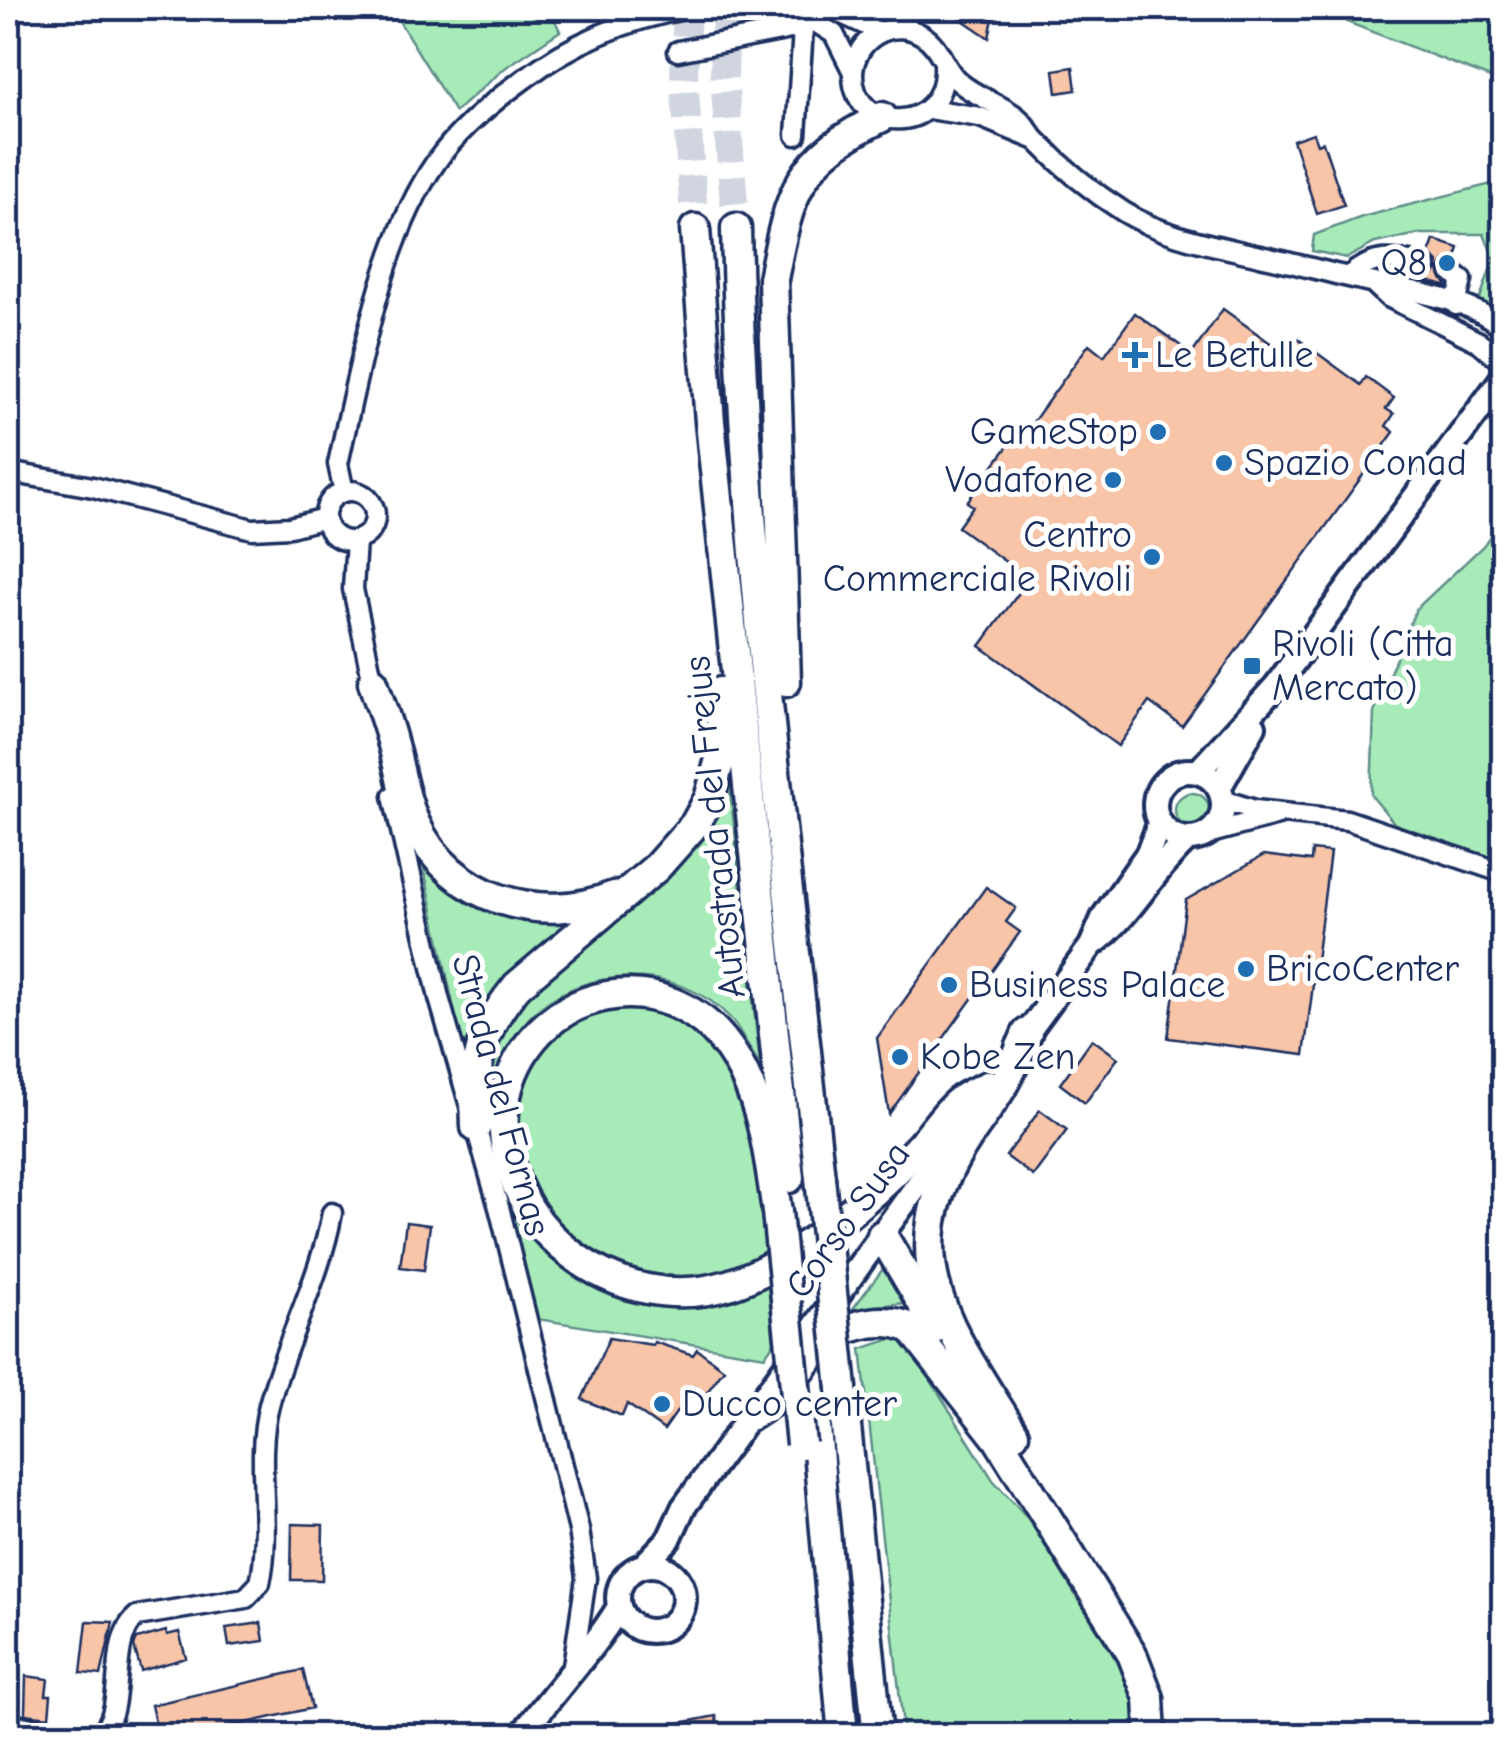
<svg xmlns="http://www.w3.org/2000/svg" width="1511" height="1743" viewBox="0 0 1511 1743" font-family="'Comic Neue',sans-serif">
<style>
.green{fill:#a7ecb8;stroke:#618e8b;stroke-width:2.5}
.building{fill:#f8c5a9;stroke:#1b2f5e;stroke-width:2.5}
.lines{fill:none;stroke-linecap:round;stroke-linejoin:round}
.highway-tunnel{stroke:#d1d5df;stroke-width:28;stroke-dasharray:28 14;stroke-linecap:butt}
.minor-casing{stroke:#1b2f5e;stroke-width:25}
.major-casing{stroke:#1b2f5e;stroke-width:30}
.highway-casing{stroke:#1b2f5e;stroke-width:35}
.minor{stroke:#fff;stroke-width:18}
.major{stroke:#fff;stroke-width:22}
.highway{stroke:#fff;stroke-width:28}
.highway-bridge-casing{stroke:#1b2f5e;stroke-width:35;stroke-linecap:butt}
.highway-bridge{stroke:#fff;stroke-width:28}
.poi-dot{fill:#1f6fb2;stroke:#fff;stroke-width:4}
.labels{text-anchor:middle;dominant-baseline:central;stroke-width:10;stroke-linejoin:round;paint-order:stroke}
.poi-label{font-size:38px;fill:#1b2f5e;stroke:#fff;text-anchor:start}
.street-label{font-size:38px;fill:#1b2f5e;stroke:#fff}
</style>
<rect width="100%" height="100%" fill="#fff"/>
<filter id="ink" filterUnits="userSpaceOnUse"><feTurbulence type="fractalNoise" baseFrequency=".01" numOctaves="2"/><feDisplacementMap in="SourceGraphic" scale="20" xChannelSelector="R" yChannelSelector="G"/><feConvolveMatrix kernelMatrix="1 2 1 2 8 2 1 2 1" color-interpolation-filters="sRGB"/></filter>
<g filter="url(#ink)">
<path class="green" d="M391,8H549L560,31L505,68L455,112Z
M1342,8H1503V83L1347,22Z
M1503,181V304L1496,306L1478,304L1494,259L1484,234H1418L1375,243L1347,258L1312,251L1314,235L1362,217Z
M1503,517V863L1395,824L1371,795L1374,712L1416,609L1483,546Z
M729,779L760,1065C750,1050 742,1032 731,1019C681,963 580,964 529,1018C504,1045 495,1080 487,1116C486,1070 492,1047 515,1008L717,807Z
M1175 810a17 17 0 1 1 34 0a17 17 0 1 1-34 0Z
M420,850L445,880L580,917L465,1060Z
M620,1007L654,1008L708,1037L744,1101L752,1136L766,1254C731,1273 696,1283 656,1277C568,1265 486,1164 526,1076C538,1050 557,1028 583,1017C594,1012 608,1010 620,1007Z
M508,1203C571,1298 662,1332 768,1285L774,1343L765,1356L537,1319Z
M883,1269L908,1303L874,1306L848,1315Z
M894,1338L907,1342L993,1480L1027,1517L1127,1677L1135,1708V1735H904L861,1349Z"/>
<path class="building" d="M945,8H995L989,38Z
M1073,67L1076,90L1057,93L1054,70Z
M1313,133L1317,144L1323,142L1344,205L1317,214L1293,140Z
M1434,240L1459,248L1455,260L1445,261L1439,270L1447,287L1421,279L1430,278L1438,270V262L1429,254Z
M1223,309L1287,355L1298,339L1361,385L1366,377L1394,398L1386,409L1394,414L1386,426L1394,432L1182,726L1149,702L1118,746L980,646L1029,579L958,527L973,506L967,502L1013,439L1018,443L1089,344L1104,356L1135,313L1192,354Z
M1312,850L1330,852L1304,1055L1168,1038L1186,900L1264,855L1311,861Z
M986,887L1016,908L1006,922L1020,932L889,1114L877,1038Z
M1092,1039L1118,1058L1085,1103L1060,1084Z
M1040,1110L1067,1130L1033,1176L1006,1156Z
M406,1222L430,1225L424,1270L400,1267Z
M609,1338L653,1345L654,1342L693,1355L697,1349L724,1369L705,1395L694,1387L664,1430L627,1404L622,1416L582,1399Z
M292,1524L323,1525L322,1580H291Z
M87,1621L113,1622L101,1675L81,1673Z
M261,1623L264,1641L229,1646L226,1628Z
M166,1631L167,1635L179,1632L186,1658L141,1671L134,1646L137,1639Z
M303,1670L312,1708L189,1736H158L151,1705Z
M26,1676L48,1679L46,1695H51L49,1717L25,1714Z
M716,1716L719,1736H655L654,1728Z"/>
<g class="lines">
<path class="highway-tunnel" d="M687,8L684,78L695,229
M726,8L724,78L736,228"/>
<defs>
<path id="minor" d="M793,8L834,34L852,70
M829,8L881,32
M678,51L801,27
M944,66C947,135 854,136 853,75C853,40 892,16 922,35C941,46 943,68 959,82C976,97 999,103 1017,117C1025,123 1029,133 1036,140C1061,166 1094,193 1124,212C1164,237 1214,245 1260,256C1297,264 1334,274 1370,282C1409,291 1477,300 1504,330
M929,109L980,117L1036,140
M796,135L804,14
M1451,272L1462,280L1456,305
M1349,276C1375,254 1394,258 1426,266
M1373,283L1388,297L1479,342L1504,363
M8,472L93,487L252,529L290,527L325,518
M325 516a25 25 0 1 1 50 0a25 25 0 1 1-50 0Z
M344,492L338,464C359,370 381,241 436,162C459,129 492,102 524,79C574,41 628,19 690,8
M356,540L353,589L375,692
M393,796L439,998L500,1211L579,1530L586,1578L573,1666
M1223,800L1255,810L1347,820L1504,873
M1207,834L1278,815
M8,1723L69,1736
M97,1736C130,1714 105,1642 137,1616L246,1598L260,1583C273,1525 254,1462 269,1405C286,1339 320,1280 332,1213"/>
<path id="major" d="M1155 805a34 34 0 1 1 68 0a34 34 0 1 1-68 0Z
M1198,772L1276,686L1504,376
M1219,788L1254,726
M1093,944C1133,914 1152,871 1188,839
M1018,1046L1091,946L1104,916L1148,853L1160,822
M618 1598a33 33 0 1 1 66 0a33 33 0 1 1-66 0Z
M644,1565L669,1539L683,1508L967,1117
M521,1736C553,1692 591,1653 619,1607"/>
<path id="highway" d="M736,228C743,545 786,862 820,1178
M695,229L710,422L789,1178
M373,682C379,702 387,721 392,741C400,769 403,797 415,823C450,900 540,925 614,896
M786,682L773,279C790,191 797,159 882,117
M476,1127C474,1064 476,1036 517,986L657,867L695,824L709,799L722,752L721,692
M777,1212C770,1165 765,1116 743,1072C671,927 476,1002 507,1154C516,1195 537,1228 571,1254C615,1288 673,1302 728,1285C795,1264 869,1200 917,1149C931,1135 942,1116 957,1103C966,1095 979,1090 990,1085
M882,1235L937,1328
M842,1388L878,1736
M815,1416L843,1736
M748,1417C759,1410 771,1403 781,1394C795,1382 803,1364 816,1350C838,1326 881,1314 911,1328L998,1439L1132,1654L1149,1698L1151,1736
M1014,1434C956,1337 892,1266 958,1153C972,1128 991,1107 1005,1082C1014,1066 1020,1049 1027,1033"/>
</defs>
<use href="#minor" class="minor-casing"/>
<use href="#major" class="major-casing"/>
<use href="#highway" class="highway-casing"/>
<use href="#minor" class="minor"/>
<use href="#major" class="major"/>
<use href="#highway" class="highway"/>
<defs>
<path id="highway-bridge" d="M820,1178L842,1388
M777,1212L801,1444"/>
</defs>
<use href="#highway-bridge" class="highway-bridge-casing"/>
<use href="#highway-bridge" class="highway-bridge"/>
</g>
</g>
<g class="poi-dot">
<circle cx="1447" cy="263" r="10"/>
<path d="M1130 340h10v10h10v10h-10v10h-10v-10h-10v-10h10z"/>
<circle cx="1158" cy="432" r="10"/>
<circle cx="1224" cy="463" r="10"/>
<circle cx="1113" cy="480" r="10"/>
<circle cx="1152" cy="557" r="10"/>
<rect x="1242" y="656" width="20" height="20" rx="5"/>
<circle cx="1246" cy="969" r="10"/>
<circle cx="949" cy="985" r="10"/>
<circle cx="900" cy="1057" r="10"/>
<circle cx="662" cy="1404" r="10"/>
</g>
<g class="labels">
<g class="poi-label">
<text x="1427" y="263" text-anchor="end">Q8</text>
<text x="1155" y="355">Le Betulle</text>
<text x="1138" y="432" text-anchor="end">GameStop</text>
<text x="1244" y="463">Spazio Conad</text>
<text x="1093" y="480" text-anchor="end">Vodafone</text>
<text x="1132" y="535" text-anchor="end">Centro<tspan x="1132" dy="44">Commerciale Rivoli</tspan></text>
<text x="1272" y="644">Rivoli (Citta<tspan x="1272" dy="44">Mercato)</tspan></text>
<text x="1266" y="969">BricoCenter</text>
<text x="969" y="985">Business Palace</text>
<text x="920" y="1057">Kobe Zen</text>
<text x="682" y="1404">Ducco center</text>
</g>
<g class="street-label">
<text transform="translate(715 827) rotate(-96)">Autostrada del Frejus</text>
<text transform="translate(501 1095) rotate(75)">Strada del Fornas</text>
<text transform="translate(848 1220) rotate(-54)">Corso Susa</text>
</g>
</g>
<rect width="1511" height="1743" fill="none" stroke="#fff" stroke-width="40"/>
<rect x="20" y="20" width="1471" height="1703" fill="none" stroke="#1b2f5e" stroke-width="4" filter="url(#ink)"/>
</svg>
